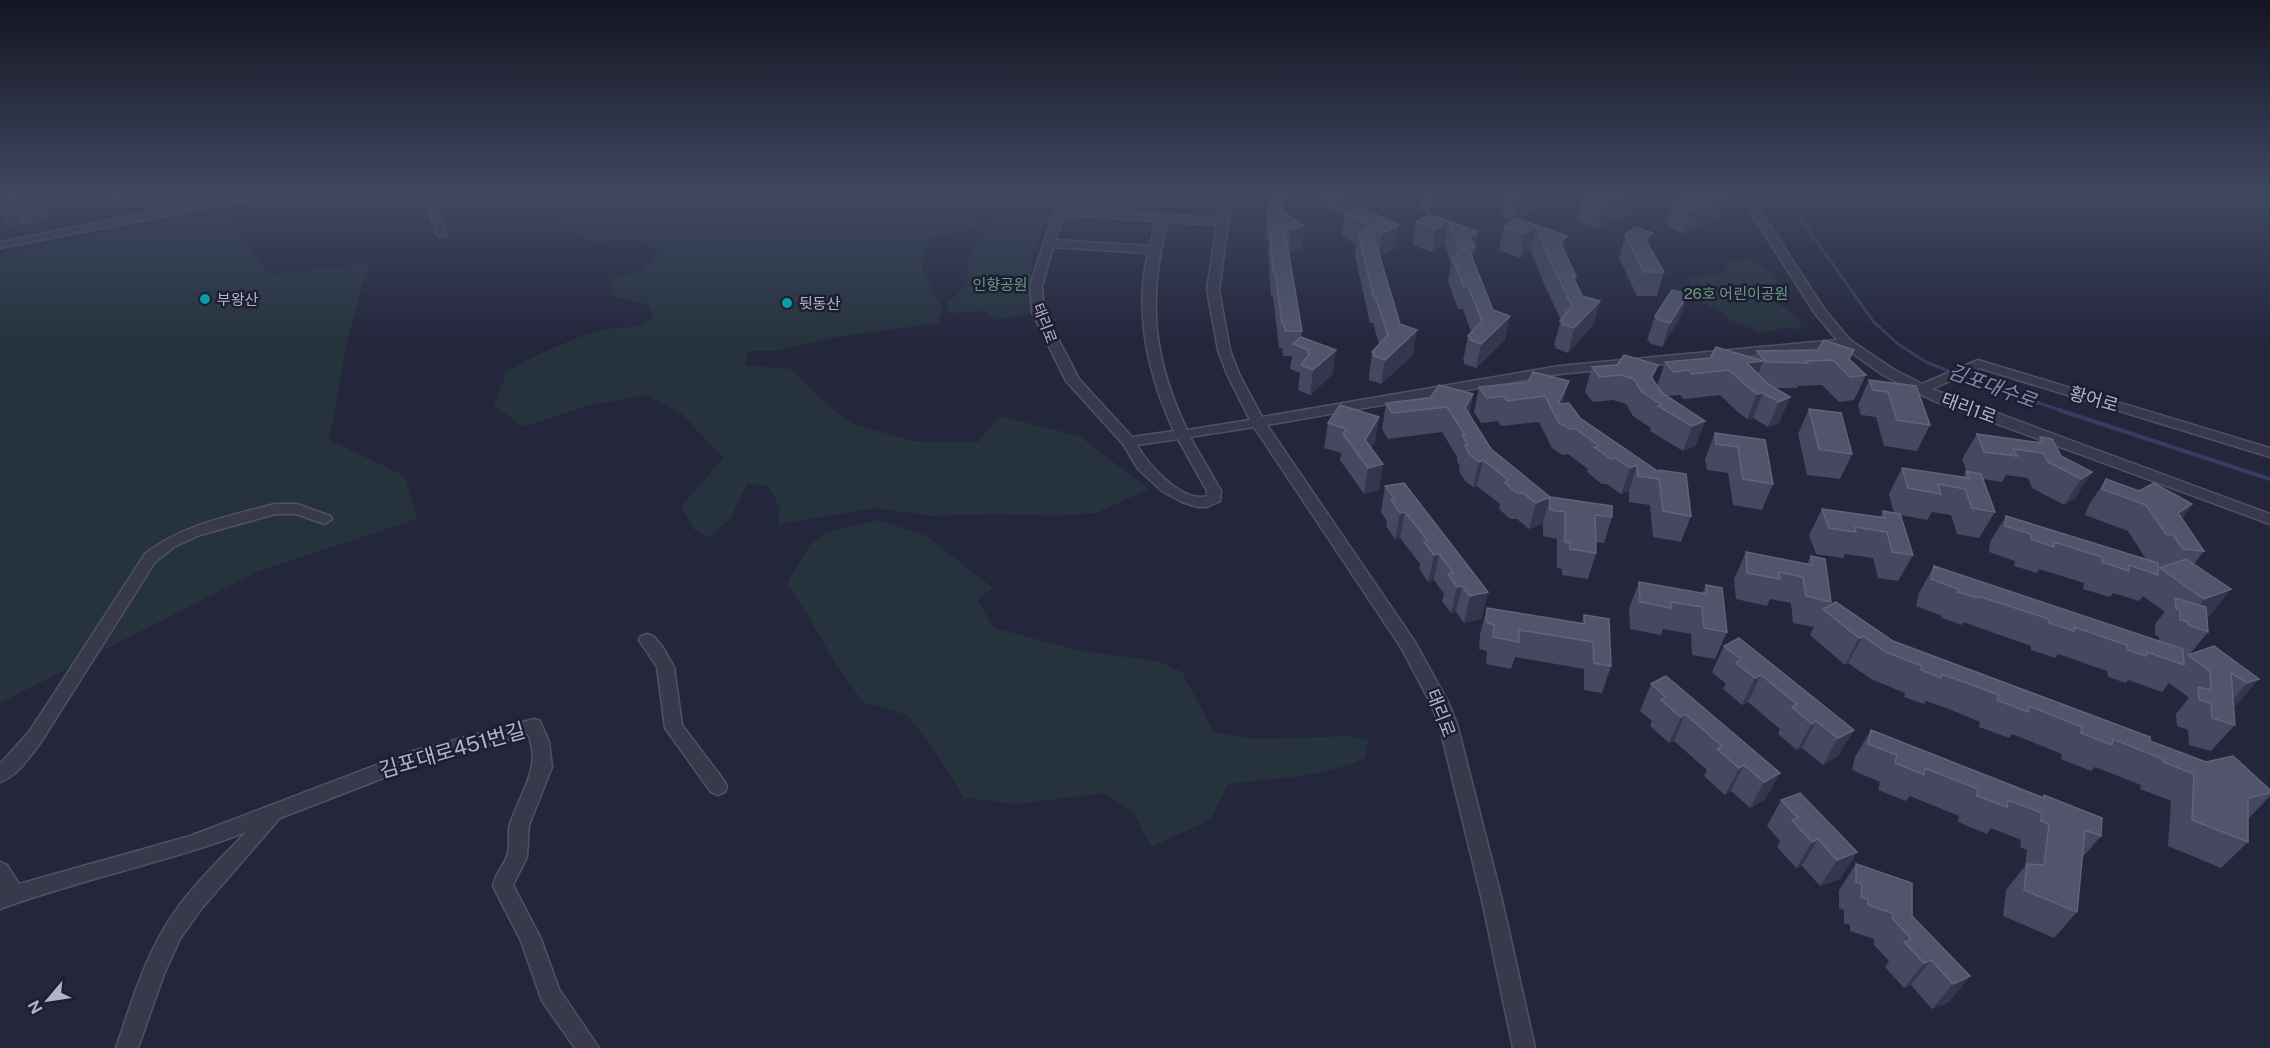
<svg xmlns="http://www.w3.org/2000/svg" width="2270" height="1048" viewBox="0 0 2270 1048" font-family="'Public Sans','Noto Sans KR',sans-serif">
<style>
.green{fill:#26333d}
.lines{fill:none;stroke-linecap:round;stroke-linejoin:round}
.stream-far1{stroke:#383c62;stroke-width:3}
.stream{stroke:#383c62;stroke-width:4}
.minor-casing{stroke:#505164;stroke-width:3}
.minor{fill:#383a4c;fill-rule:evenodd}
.wall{fill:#464861}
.shaded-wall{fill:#34364d}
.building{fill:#52546c;stroke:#61637a;stroke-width:1.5}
.culture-dot{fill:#0f9aa8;stroke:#1d1f31;stroke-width:2}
.labels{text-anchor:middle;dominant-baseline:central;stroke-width:5;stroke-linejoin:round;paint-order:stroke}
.far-park-label{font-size:15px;fill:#6b9883;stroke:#1d1f31}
.far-poi-label{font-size:15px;fill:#b3b4c7;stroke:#1d1f31;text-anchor:start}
.far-street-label{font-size:15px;fill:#b3b4c7;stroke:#1d1f31}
.street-label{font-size:18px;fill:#b3b4c7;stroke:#1d1f31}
.water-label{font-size:20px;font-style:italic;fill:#8388b2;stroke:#1d1f31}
.near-street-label{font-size:21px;fill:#b3b4c7;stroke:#1d1f31}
</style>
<rect width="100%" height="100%" fill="#24263c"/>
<path class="green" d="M336,194H398L326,209L323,197Z
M541,194H664L680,203L710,202L719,194H833L830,200L866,204L911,200L981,209L971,229L929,239L922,270L942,309L938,323L838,337L775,351H748L745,365L792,369L823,401L851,423L912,441L978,442L1000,416L1079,436L1149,489L1096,513L1056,516L998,514L930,516L876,508L778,524L780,507L768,486L747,484L731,517L710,537L694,530L681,507L723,458L682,414L647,395L586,406L524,427L494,406L507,371C538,354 569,339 603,330C623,325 634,331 653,318L649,305L611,296L613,278L642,271L660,253L641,239L594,242L569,229L542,205Z
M931,194H1028L1024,207L1046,209L1044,230L1031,258L1032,313L997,320L984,311L948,313L947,302C966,289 970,282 966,259L984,238L996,203Z
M1160,194H1210L1208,206L1158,204Z
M224,209L269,275L369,263L349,333L329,440L405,476L417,519L259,571L0,703V254Z
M1754,259L1771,272L1778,282L1761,296L1787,309L1798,317L1802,324L1799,329L1786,328L1760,333L1729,320L1723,313L1703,303L1689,278C1704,272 1714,279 1728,269L1723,261Z
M878,520L926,536L993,588L977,600L994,628L1082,651L1157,661L1182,672L1214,732L1256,739L1351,736L1368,740L1365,758C1324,778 1273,778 1228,784L1210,820L1151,847L1133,812L1104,793L1018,804L964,798L933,748L907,715L863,702L836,665L809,617L787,584L809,546L826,532Z"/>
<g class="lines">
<path class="stream-far1" d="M1783,194L1873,321L1898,344L1926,362L1983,385L2063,411"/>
<path class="stream" d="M2059,410L2270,479"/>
<defs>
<path id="minor" d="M245,194H265L260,197L0,248V242Z
M423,194H433L447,234L446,236H438L437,234Z
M1222,194H1232L1219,290L1230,350L1239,374L1262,417L1559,366L1837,340L1814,312L1739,194H1749L1825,310L1850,340L1893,369L1922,384L1978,360L2270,448V457L1979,368L1932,389L2270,514V524L1932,400L1883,375L1844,347L1559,374L1267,425L1415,642L1448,702L1457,724L1502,900L1535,1048H1513L1482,900L1439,724L1430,702L1402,649L1254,427L1190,437L1221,491L1220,501L1207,507H1198L1182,502L1162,491L1138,469L1123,444L1066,381L1032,312L1030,286L1053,214L1069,209L1218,218ZM1070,215L1156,221L1150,246L1055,240L1062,218ZM1167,222L1217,225L1207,290L1218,350L1227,374L1250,420L1187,430C1152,357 1148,299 1167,222ZM1053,247L1148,253C1134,314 1148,375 1174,431L1132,437L1079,379L1044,312L1042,286ZM1178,439L1207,491V496C1182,503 1148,465 1137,445Z
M275,504H297L330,516L332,519L325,524L296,514H275L200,535L174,547L155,562L41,742C30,756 18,776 0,782V764L29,732L145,554C182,525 229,516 275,504Z
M647,634L653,636L662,646L674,667L682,725L725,782L727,787L725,792L718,795L711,792L665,728L657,667L639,640L641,636Z
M534,719L540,721L549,742L552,767L529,825L527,857L513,885L541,939L559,989L599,1048H575L542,1001L521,941L493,886C495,874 503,867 507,856C511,846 507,834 510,824C520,792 542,769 528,734L425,762L280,818L202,908L180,939L164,974L138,1048H116C130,1007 142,965 165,927C186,891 218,862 246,832C166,863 81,879 0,909V862L7,865L19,884L190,836L413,751Z"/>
</defs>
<use href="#minor" class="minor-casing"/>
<use href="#minor" class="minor"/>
</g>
<path class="wall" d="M0,194H41V196H38L49,214L35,224L23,223L10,228L0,213Z
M93,194H139L141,197L127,207L115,206L102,210Z
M1322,194H1377L1376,200L1339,214L1321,206Z
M1420,194H1457L1455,204L1429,214L1418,208Z
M1505,194H1542L1538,210L1516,219L1567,236L1563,250L1576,276L1575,281L1582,296L1600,301L1593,325L1568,353L1555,348L1556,346L1554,345L1561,320L1544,284L1530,249L1520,258L1499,250L1504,227L1512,220L1500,214Z
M1591,194H1636L1630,214L1597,228L1577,220L1582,197Z
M1680,194H1721L1719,219L1684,234L1666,225L1673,203L1682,199Z
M1360,207L1395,248L1379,256L1400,324L1413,355L1381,384L1369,380V376L1372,352L1379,344L1373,323H1370L1355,256L1356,244L1342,236L1345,213Z
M1283,212L1304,225L1302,248L1289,253L1302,331L1301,337L1333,374L1310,395L1298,390L1300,373L1290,369L1292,356H1283L1282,348H1279L1273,296H1271L1268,252L1269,241L1265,238L1267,215Z
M1429,214L1478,232L1472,259L1505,340L1476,368L1464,364V361H1463L1468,336L1471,332L1463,309H1458L1448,281L1451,263L1444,244L1432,252L1413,245L1416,222Z
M1625,235L1649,246L1664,272L1657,296H1637L1619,258Z
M1655,316L1680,318L1662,347L1649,343L1650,341L1647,340Z
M1757,351L1850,360L1866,375L1854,400L1839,402L1822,385L1798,386L1797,388H1774L1790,397L1779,423L1768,427L1753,418L1747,419L1739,413L1720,395L1684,399L1680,395L1668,396L1705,421L1695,446L1683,451L1650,431L1651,428L1633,416L1626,404L1613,400L1593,402L1585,392L1592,367L1658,365L1653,380L1657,386L1665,362L1755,358Z
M1869,380L1916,386L1930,425L1917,451L1884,446L1876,417L1861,415L1858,405Z
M1528,382L1562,404L1580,418L1658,472L1659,470L1691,516L1681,542L1653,537L1650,505L1629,502V491L1621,494L1607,484H1602L1587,472L1588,469L1568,454L1562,455L1552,448L1539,422L1501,426L1498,421L1481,423L1474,412L1479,387Z
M1473,394L1469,414L1491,449L1550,497L1612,517L1604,543L1596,542V553L1588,579L1562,575V569L1557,568V539L1543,536V523L1529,529L1517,519H1510L1499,509L1500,504L1477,486L1473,487L1465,481L1459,471L1460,466L1457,461V457L1442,432L1388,439L1382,429L1386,403Z
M1809,409L1852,454L1840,479L1807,475L1798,434Z
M1379,417L1375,442L1371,449L1383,464L1379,490L1364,494L1340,460L1341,453L1324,448L1328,423Z
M1715,433L1765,440L1773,484L1762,510L1733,505L1728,473L1707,470L1705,459Z
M1977,434L2037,442L2040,437L2061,456L2092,472L2075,498L2064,505L2032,488L2028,478L2006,475L2002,482L1983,479L1995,512L1979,538L1957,534L1951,515L1932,512L1927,520L1900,515L1913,555L1898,581L1878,578L1873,558L1845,554L1843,558L1816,554L1809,535L1822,509L1880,517L1883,511L1894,513L1889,494L1902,468L1963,478L1966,471L1967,472L1962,459Z
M2106,479L2139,491L2192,504L2182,519L2204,551L2194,564L2210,616L2207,617L2208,632L2190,654L2259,679L2236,705L2234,706L2235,725L2211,751L2189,745L2188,730L2177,726L2176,714L2188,699V697L2169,683L2162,692L2128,680L2126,683L2108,677L2107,671L2058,654L2055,658L2031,650V646L1963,622L1962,625L1942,618V616L1916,606L1919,593L1934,566L2159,641V637L2155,635V624L2165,612L2143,596L2139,601L2113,593L2110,597L2083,589L2084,583L2039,569L2037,573L2014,566L2015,561L1989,552L1990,542L2006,516L2146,559L2128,531L2085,515L2089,505Z
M1385,486L1488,592L1481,619L1464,623L1456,612L1451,613L1442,601L1444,594L1434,580L1428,582L1419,568L1420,564L1400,538L1395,539L1386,526L1387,521L1381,512Z
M1746,552L1807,564L1811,556L1831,602L1830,605L1893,641L2150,741L2270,790V796L2248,819V842L2221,868L2168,846L2171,801L2140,789L2141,785L2095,767L2091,771L2061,759L2062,754L2012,734L2009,738L1979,727L1980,722L1949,709L1926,701L1924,704L1904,697L1905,693L1871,679L1848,663L1845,665L1810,635L1814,627L1793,623L1791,603L1770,599L1767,606L1736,599L1734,579Z
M1639,582L1702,594L1706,585L1727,632L1715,659L1692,655L1691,634L1663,629L1661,635L1630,629L1629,608Z
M1487,608L1581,624L1584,615L1611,666L1602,693L1584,690V669L1515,657L1511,669L1486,664L1487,651L1479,649L1480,634Z
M1724,646L1854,730L1838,756L1823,765L1802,748L1797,750L1778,734L1780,729L1748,702L1742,705L1723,689L1726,684L1712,672Z
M1651,684L1780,773L1765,799L1750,808L1731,791L1725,795L1704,776L1707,770L1674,741L1669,743L1650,726L1652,721L1640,711Z
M1871,730L2042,797L2044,795L2101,836L2082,858L2077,912L2054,938L2003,916L2006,890L2025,866L2027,850L2020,847L2021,840L1991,828L1987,834L1958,822L1959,816L1910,796L1906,801L1878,790L1880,782L1852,770L1855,757Z
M1781,800L1857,852L1840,879L1820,886L1802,866L1796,868L1777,847L1780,841L1767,826Z
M1856,864L1912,916L1970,976L1949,1002L1932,1009L1911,985L1904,988L1885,967L1889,961L1874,945V939L1850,931V925L1844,923V910L1839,908V890Z"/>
<path class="shaded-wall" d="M0,194H5L23,223L10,228L0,213Z
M16,194H41V196H38L49,214L35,224Z
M93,194H108L115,206L102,210Z
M120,194H139L141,197L127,207Z
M1341,194H1377L1376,200L1339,214Z
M1433,194H1457L1455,204L1429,214Z
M1528,194H1542L1538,210L1513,221L1518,198Z
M1631,194H1636L1630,214L1597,228L1603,205Z
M1727,196L1719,219L1684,234L1692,211Z
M1448,221L1444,244L1432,252L1436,229Z
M1304,225L1302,248L1289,253L1291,230Z
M1399,225L1395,248L1379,256L1382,233Z
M1536,226L1530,249L1520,258L1525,234Z
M1478,232L1474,255H1473L1475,248L1470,237Z
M1653,233L1646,256L1645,239Z
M1567,236L1561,259L1560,242Z
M1688,294L1680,318L1662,347L1670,323Z
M1600,301L1593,325L1568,353L1574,328Z
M1510,316L1505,340L1476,368L1481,344Z
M1417,330L1413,355L1381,384L1385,360Z
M1336,350L1333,374L1310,395L1313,370Z
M1763,361L1754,386L1747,363Z
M1658,365L1650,390L1651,377Z
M1569,381L1562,406L1558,404Z
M1763,393L1753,418L1747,419L1757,394Z
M1473,394L1467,420L1465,408Z
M1790,397L1779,423L1768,427L1779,402Z
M1379,417L1375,442L1363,462L1365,440Z
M1705,421L1695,446L1683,451L1692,426Z
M1483,460L1477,486L1473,487L1479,462Z
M1383,464L1379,490L1364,494L1368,468Z
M1637,465L1629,491L1621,494L1630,468Z
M2092,472L2075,498L2064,505L2081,479Z
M1550,497L1543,523L1529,529L1536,503Z
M2192,504L2174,530L2165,535L2178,513Z
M1405,512L1400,538L1395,539L1400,513Z
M1439,554L1434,580L1428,582L1434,555Z
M1462,586L1456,612L1451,613L1457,587Z
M2231,589L2210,616L2188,624V622H2186L2204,599Z
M1488,592L1481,619L1464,623L1470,596Z
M1863,636L1848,663L1845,665L1859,638Z
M1761,675L1748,702L1742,705L1755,678Z
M2259,679L2236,705L2224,709L2247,683Z
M1685,714L1674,741L1669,743L1681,717Z
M1816,721L1802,748L1797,750L1812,724Z
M1854,730L1838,756L1823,765L1838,738Z
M1744,765L1731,791L1725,795L1739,768Z
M1780,773L1765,799L1750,808L1764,782Z
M1818,839L1802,866L1796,868L1812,842Z
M1857,852L1840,879L1820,886L1837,860Z
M1931,960L1911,985L1904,988L1924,963Z
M1970,976L1949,1002L1932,1009L1953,984Z"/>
<path class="building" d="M1270,194H1284L1283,212L1304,225L1291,230L1284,226L1302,331H1285L1284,324H1282L1275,272H1273L1270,229L1282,225L1267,215Z
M1509,194H1528L1518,198Z
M1591,194H1631L1603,205L1582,197Z
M1693,194H1721L1727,196L1692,211L1673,203Z
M1360,207L1399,225L1382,233L1345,213Z
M1429,214L1478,232L1470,237L1475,248H1459L1448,221L1436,229L1416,222Z
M1514,219H1517L1567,236L1560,242L1576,276H1573L1582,296L1600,301L1574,328L1562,324L1563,322L1560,321L1572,306L1550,261L1536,226L1525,234L1504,227Z
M1371,227L1400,324L1417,330L1385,360L1373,355L1375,353L1372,352L1388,335L1376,299H1374L1358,233Z
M1635,227L1653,233L1645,239L1664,272H1644L1625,235Z
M1456,250H1469L1493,310L1510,316L1481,344L1469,339L1471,337L1468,336L1482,321L1468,286H1463L1452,257H1457Z
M1672,290L1688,294L1670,323L1657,319L1658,317L1655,316Z
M1301,337L1336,350L1313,370L1301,365L1310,353L1307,352L1309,350L1293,344Z
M1824,340L1854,350L1849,359L1866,375L1850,377L1833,360L1806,361L1808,363L1766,362L1757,351L1818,350Z
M1716,347L1763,361L1747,363L1768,384L1790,397L1779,402L1763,393L1757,394L1749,388L1729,370L1692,374L1689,370L1674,372L1665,362L1710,358Z
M1624,355L1658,365L1651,377L1662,393L1705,421L1692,426L1658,406L1662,405L1641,391L1634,379L1621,375L1600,377L1592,367L1617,365Z
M1533,372L1569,381L1558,404L1569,403L1580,418L1659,472V470L1686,474L1691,516L1663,511L1659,479L1638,476L1637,465L1630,468L1615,458L1611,459L1594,447L1599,446L1576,429H1570L1559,423L1545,396L1507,401L1504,396L1487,398L1479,387L1528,382Z
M1869,380L1916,386L1930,425L1897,420L1888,392L1873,390Z
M1439,385L1473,394L1465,408L1491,449L1550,497L1536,503L1523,493H1517L1505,483L1508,480L1483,460L1479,462L1470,455L1465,445H1468L1462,435H1465L1447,407L1392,413L1386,403L1430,398Z
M1340,405L1379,417L1365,440L1383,464L1368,468L1343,434L1347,429L1328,423Z
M1809,409L1841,413L1852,454L1819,449Z
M1715,433L1765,440L1773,484L1743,479L1738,447L1716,444Z
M1977,434L2042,443L2040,437L2052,439L2061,456L2092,472L2081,479L2048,462L2043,453L2013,449L2017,456L1984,452Z
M1902,468L1969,478L1966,471L1981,474L1995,512L1972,508L1965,489L1938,484L1941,494L1908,488Z
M2106,479L2139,491L2154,483L2192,504L2178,513L2204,551L2183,549L2173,535L2166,534L2146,505L2102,489Z
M1404,483L1488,592L1470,596L1462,586L1457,587L1448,574L1453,573L1439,554L1434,555L1424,542L1428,541L1405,512L1400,513L1391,500L1395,499L1385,486Z
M1550,497L1612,506V517L1595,515L1596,553L1570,549V543L1565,542V512L1550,510Z
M1822,509L1886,518L1883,511L1900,514L1913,555L1892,552L1887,532L1855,527L1856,532L1829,528Z
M2006,516L2158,563V575L2129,565V571L2102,562V557L2054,542V547L2031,539V534L2005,526Z
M1746,552L1812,565L1811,556L1825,559L1831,602L1806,596L1803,577L1779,572L1780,579L1747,573Z
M2186,559L2231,589L2204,599L2160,568Z
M1934,566L2183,649L2184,665L2147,652L2146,656L2128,650L2127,645L2074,627V631L2049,623V619L1978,596V598L1958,592V589L1931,579Z
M1639,582L1707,594L1706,585L1722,588L1727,632L1704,628L1702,607L1671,602V608L1640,602Z
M2175,598L2206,607L2208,632L2188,625V622L2180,620V610L2176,609Z
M1836,602L1893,641L2150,737V741L2206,762L2233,756L2270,790V793L2248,798V842L2192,820L2194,774L2163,762V759L2113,739L2112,745L2081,733L2082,727L2029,706L2028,712L1997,700L1999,695L1967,683L1941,674V678L1921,670L1922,666L1886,652L1863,636L1859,638L1823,609Z
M1487,608L1585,624L1584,615L1609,619L1611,666L1594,663L1593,642L1519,630V642L1493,637L1494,625L1486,622Z
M1739,638L1854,730L1838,738L1816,721L1812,724L1792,707L1797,704L1761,675L1755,678L1736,663L1741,659L1724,646Z
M2214,646L2259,679L2247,683L2231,673L2235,725L2212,718L2211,703L2199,700L2198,687L2211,690L2210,671L2188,655Z
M1666,676L1780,773L1764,782L1744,765L1739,768L1717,749L1722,746L1685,714L1681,717L1661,700L1666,697L1651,684Z
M1871,730L2044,798V795L2102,818L2101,836L2085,830L2077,912L2024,890L2027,864L2044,865L2049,824L2041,821L2042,813L2008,800L2007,807L1977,796L1978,789L1925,768L1924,775L1895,763L1897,755L1868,744Z
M1800,793L1857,852L1837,860L1818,839L1812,842L1792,820L1798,818L1781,800Z
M1856,864L1912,883V916L1970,976L1953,984L1931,960L1924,963L1904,942L1911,939L1893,919L1892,913L1868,905V899L1861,897L1862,884L1856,882Z"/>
<linearGradient id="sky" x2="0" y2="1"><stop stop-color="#141521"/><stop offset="0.57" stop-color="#3f4761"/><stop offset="1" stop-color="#3f4761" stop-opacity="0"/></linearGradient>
<rect width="2270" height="341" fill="url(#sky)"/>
<g class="culture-dot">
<circle cx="205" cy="299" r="6"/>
<circle cx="787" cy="303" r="6"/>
</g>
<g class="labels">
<g class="far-park-label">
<text x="1000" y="284">인향공원</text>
<text x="1736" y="293">26호 어린이공원</text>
</g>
<g class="far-poi-label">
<text x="217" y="299">부왕산</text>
<text x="799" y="303">뒷동산</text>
</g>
<g class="far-street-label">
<text transform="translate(1045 323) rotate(69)">태리로</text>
</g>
<g class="street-label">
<text transform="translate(2094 399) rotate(16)">황어로</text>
<text transform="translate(1969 408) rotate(20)">태리1로</text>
<text transform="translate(1441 713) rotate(69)">태리로</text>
</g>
<g class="water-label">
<text transform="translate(1992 386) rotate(20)">김포대수로</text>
</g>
<g class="near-street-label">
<text transform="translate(452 750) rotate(-16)">김포대로451번길</text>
</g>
</g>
<g transform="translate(48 1000) rotate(241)" stroke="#1d1f31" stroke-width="4.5" paint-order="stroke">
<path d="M0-4.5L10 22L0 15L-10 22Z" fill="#b3b4c7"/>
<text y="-9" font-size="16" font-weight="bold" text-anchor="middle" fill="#b3b4c7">N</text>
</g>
</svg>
